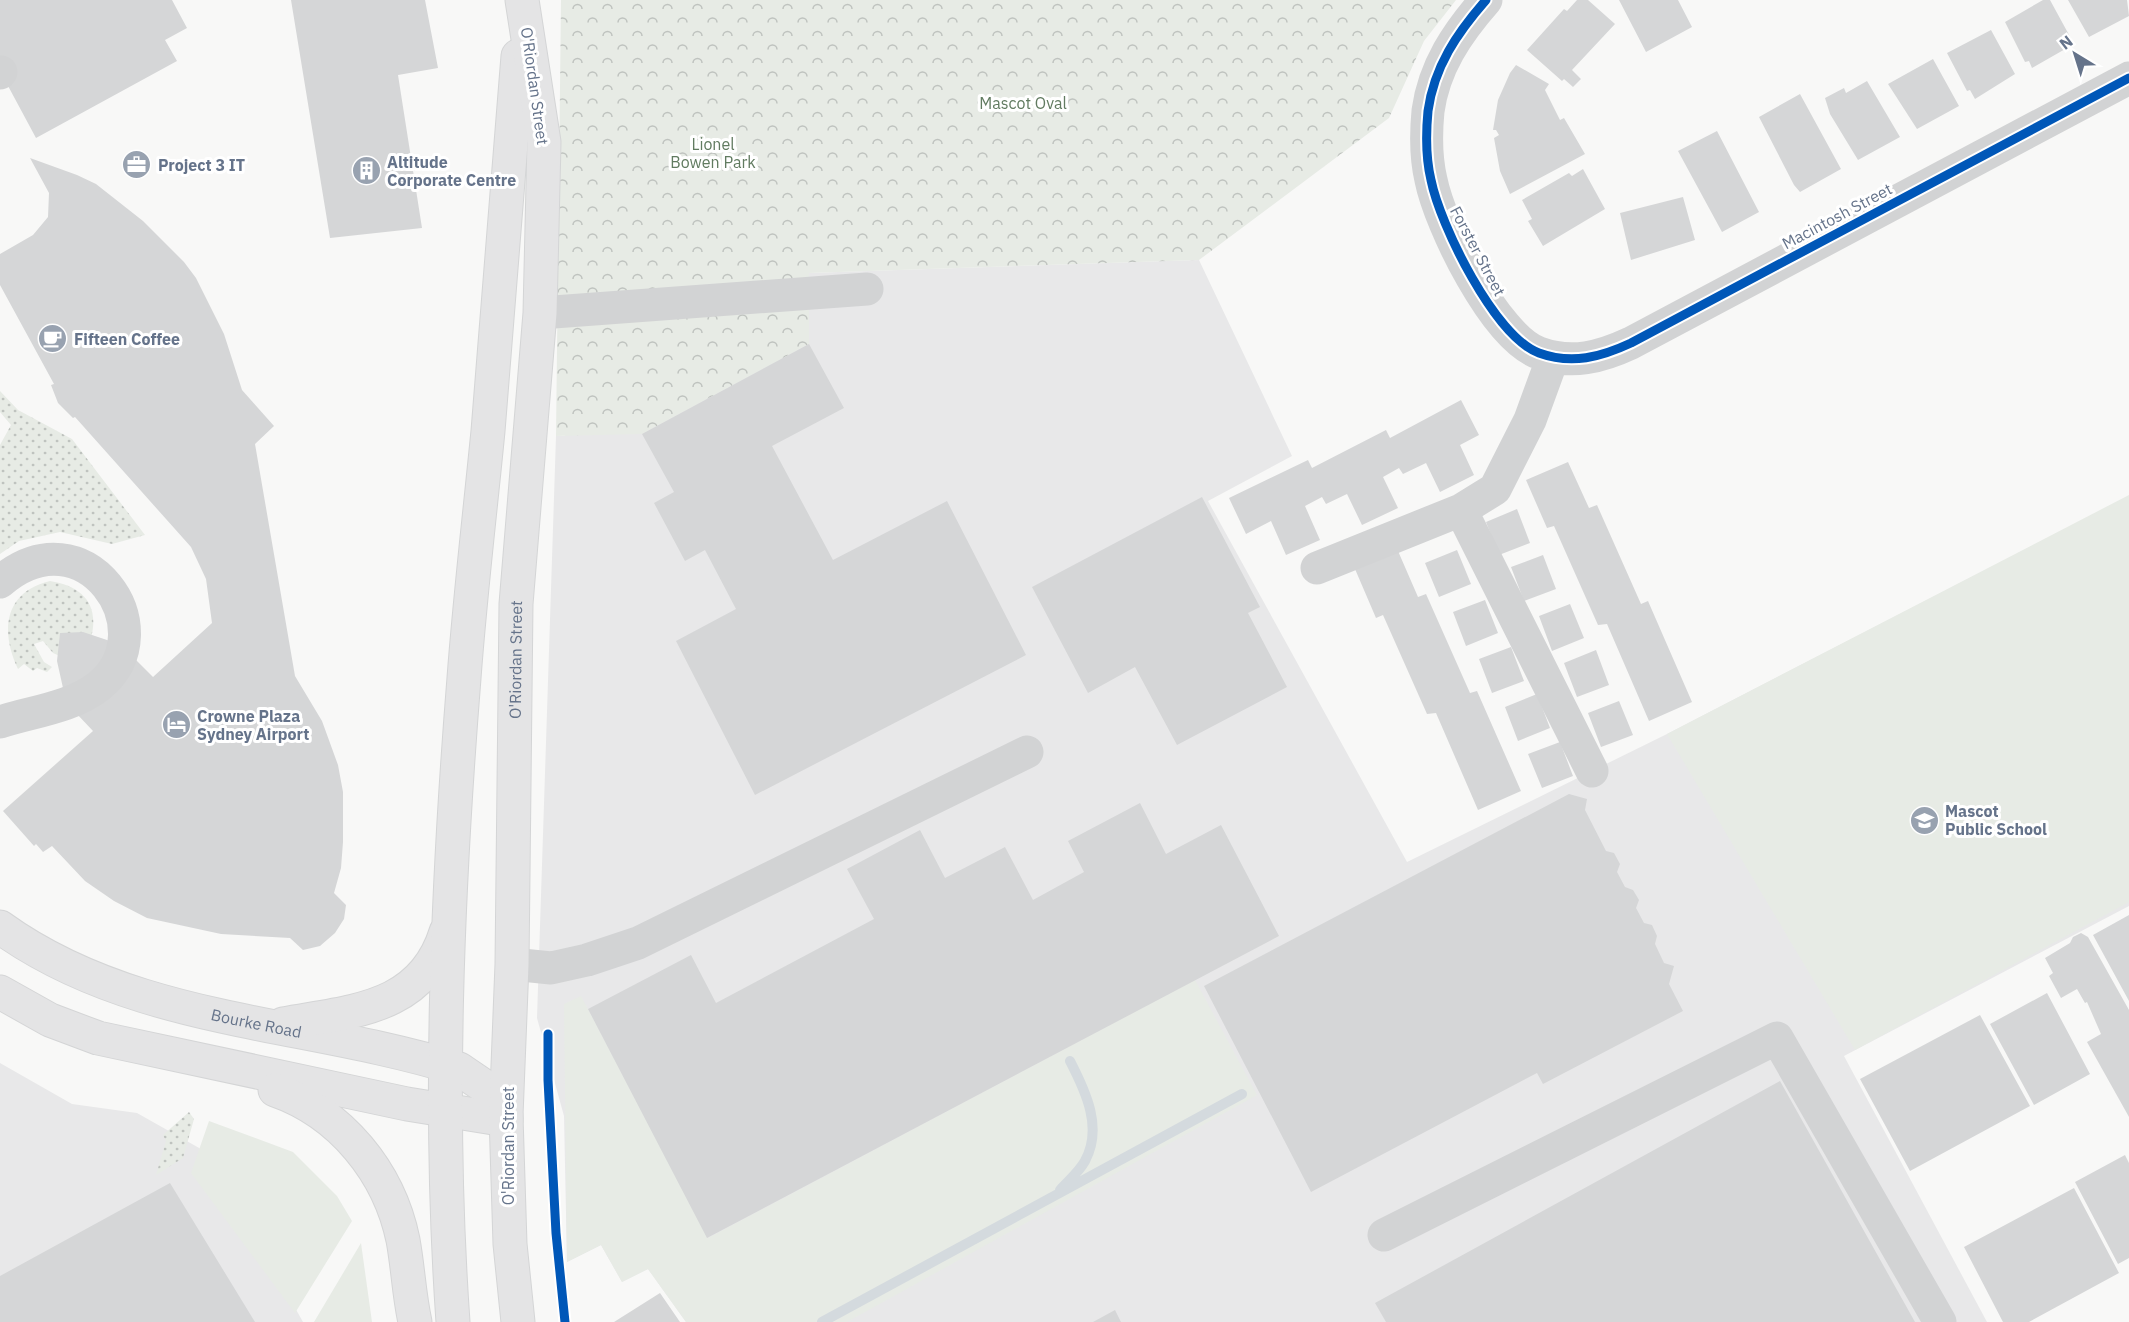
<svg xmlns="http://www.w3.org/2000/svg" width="2129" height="1322" viewBox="0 0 2129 1322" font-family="'IBM Plex Sans',sans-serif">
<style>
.built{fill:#e8e8e9}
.grass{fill:#e7ebe5}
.forest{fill:url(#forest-crowns)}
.garden{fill:url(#garden-dots)}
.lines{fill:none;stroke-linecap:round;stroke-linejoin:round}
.stream{stroke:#d4dade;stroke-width:10}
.building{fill:#d5d6d7}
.major-casing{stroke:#d4d5d6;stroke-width:35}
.minor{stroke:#d2d3d4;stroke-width:33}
.major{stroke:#e4e4e5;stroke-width:33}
.cycleway-casing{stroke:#fff;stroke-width:13}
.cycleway{stroke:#0057b8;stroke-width:9}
.labels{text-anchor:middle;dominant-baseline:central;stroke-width:6;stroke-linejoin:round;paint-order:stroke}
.street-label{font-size:16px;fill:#65738a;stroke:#fff}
.park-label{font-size:16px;fill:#617b60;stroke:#fff}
.poi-label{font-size:16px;font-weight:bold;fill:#65738a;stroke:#fff;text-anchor:start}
</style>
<defs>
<pattern id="forest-crowns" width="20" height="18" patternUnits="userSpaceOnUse" patternTransform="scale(1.5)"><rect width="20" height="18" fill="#e7ebe5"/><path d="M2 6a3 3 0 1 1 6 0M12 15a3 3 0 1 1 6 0" fill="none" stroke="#bfc3bf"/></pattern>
<pattern id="garden-dots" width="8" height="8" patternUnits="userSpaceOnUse" patternTransform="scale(1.5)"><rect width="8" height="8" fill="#e7ebe5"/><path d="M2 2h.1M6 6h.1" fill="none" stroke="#bfc3bf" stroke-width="1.8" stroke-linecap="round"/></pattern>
</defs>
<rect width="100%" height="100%" fill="#f8f8f7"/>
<path class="built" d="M1199,260L1292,456L1208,501L1407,862L1667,734L2129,496V906L1844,1056L1987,1322H686L648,1269L622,1282L601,1245L567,1262L564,1116L537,1018L556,436H564L808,273Z
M0,1063L72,1104L137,1113L208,1153L303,1322H0Z"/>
<path class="grass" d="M2129,495V902L1855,1050L1667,734Z
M1195,980L1257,1095L847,1322H686L648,1269L622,1282L601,1245L567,1262L564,1004L581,996L708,1238Z
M209,1121L293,1152L337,1196L352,1221L295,1313L191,1173Z
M361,1243L372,1322H314Z"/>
<path class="forest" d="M561,0H1456L1424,41L1389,118L1199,260L809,273V344L642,434L556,436Z"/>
<path class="garden" d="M0,391L18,410L72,439L145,535L112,544L60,532L19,541L0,554V445L11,425L0,412Z
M50,581C82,586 100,604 91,638L62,657L53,653L43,641L34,644L44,662L52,667L47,672L37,668L33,671L24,664L18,669C0,631 4,592 50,581Z
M189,1112L194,1119L183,1158L156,1175L166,1141L163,1135Z"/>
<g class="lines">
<path class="stream" d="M1060,1190C1068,1181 1079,1172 1085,1161C1103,1128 1086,1092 1070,1061
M822,1322L1242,1094"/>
</g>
<path class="building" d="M0,0H172L187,28L165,40L177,61L36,138L0,71Z
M291,0H425L438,68L398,75L422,228L330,238Z
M1577,0H1588L1615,24L1572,70L1581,79L1573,87L1564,79L1562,81L1527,50L1564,9L1567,11Z
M1619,0H1678L1692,27L1646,52Z
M2043,0H2050L2074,44L2032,68L2029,61L2025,62L2005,22Z
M2068,0H2127L2129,16L2089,37Z
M1991,30L2015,74L1975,99L1970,90L1967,91L1947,53Z
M1933,59L1959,106L1917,129L1888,84Z
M1516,65L1549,84L1545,90L1560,120L1564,118L1585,154L1510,194L1500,171L1494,138L1499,135L1496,130H1493L1498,100L1510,73Z
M1867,81L1900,137L1858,160L1830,114L1825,98L1844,88L1846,93Z
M1800,94L1841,169L1800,192L1794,185L1759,117Z
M1717,131L1759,212L1722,232L1678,151Z
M30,158L77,175L96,184L143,221L184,262L196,278L224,334L242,390L274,426L255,444L295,676L322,721L338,765L343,792V842L341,868L334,893L346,905L344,919L335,933L320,946L303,950L290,938L221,934L147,918L114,901L85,881L52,846L43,852L36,844L34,846L3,811L93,731L76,713L63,688L57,661L60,633L83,632L110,641L133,657L153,677L212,623L206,579L191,547L75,417L73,418L58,403L51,385L54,384L0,285V254L33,235L48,217L49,193Z
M1583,169L1605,209L1543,246L1528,221L1532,219L1522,200L1569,173L1572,176Z
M1683,197L1695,240L1631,260L1620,213Z
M809,344L844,408L772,446L833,560L947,501L1026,655L755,795L676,641L736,609L705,550L685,561L654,503L674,492L642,434Z
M1461,400L1479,435L1460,445L1474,475L1440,492L1426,463L1403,474L1399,468L1383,477L1398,508L1362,525L1347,494L1326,504L1322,497L1305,506L1320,540L1286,555L1271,521L1246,534L1229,498L1308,460L1312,468L1386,430L1390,438Z
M1568,462L1589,508L1597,505L1641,604L1648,601L1692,702L1649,721L1607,624L1598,625L1554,526L1547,528L1526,480Z
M1202,497L1260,607L1248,613L1287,687L1177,745L1135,667L1088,693L1032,587Z
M1517,509L1530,543L1499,555L1486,522Z
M1457,550L1471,584L1439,597L1425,563Z
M1398,551L1418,597L1426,594L1470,693L1477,691L1521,791L1478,810L1436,713L1427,714L1383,615L1376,618L1355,569Z
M1543,555L1556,589L1524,601L1511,567Z
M1485,600L1498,633L1466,646L1453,612Z
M1570,604L1584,638L1552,651L1539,616Z
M1511,647L1524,681L1492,693L1479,659Z
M1596,650L1609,685L1577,697L1564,663Z
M1537,694L1550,728L1518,741L1505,707Z
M1619,701L1633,735L1601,747L1588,713Z
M1560,742L1573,776L1542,788L1528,754Z
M1569,794L1587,799L1585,810L1606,851L1614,853L1620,864L1617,872L1625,887L1633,890L1639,900L1636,908L1644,923L1652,925L1657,936L1655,944L1664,963L1674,966L1669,984L1683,1011L1543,1084L1537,1073L1311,1192L1204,986Z
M1140,803L1166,854L1221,825L1279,936L707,1238L588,1009L691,955L716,1003L874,919L847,869L920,830L945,878L1005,847L1033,900L1084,872L1068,841Z
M2129,915V1001L2093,935Z
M2081,933L2088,937L2129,1010V1117L2087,1042L2101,1034L2087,1002L2085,1003L2077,989L2061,998L2049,976L2053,973L2045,958L2070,943L2073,937Z
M2047,993L2090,1074L2034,1105L1990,1024Z
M1980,1015L2030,1106L1910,1171L1860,1079Z
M1780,1081L1915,1322H1386L1375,1303Z
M2125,1155L2129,1163V1258L2118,1264L2075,1182Z
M170,1183L255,1322H0V1276Z
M2074,1188L2119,1273L2029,1322H2003L1964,1247Z
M660,1293L680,1322H614Z
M1115,1310L1121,1322H1093Z"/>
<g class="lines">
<defs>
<g id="major">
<path id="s1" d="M0,927C134,1024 307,1021 459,1069L484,1086L506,1116"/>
<path d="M0,992L50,1020L98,1038L407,1104L506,1120"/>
<path d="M283,1024C352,1011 422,1010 446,932"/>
<path d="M275,1090C341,1113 389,1172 403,1240C408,1267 409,1295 415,1322"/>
<path d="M453,1322C438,1109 447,891 464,678C470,596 480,513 488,431C498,306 508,181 518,56"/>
<path id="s2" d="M518,1322L510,1244L506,1116L512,964L516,604L540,313L544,142L522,0"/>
</g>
</defs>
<use href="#major" class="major-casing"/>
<path class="minor" d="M1486,0C1457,33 1434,67 1428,111C1426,132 1426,159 1431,180C1440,225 1495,337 1539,353C1572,365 1601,357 1631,343L2129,78
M0,73L1,72
M540,313L867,289
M1461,510L1495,489L1530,420L1553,357
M1317,568L1461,510L1592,771
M0,582C84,509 168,630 99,686C73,707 31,712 0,722
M512,964L551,968L587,960L638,943L1027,752
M1384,1235L1777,1038L1940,1322"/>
<use href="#major" class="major"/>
<defs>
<path id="cycleway" d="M1486,0C1457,33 1434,67 1428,111C1426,132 1426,159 1431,180C1440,225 1495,337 1539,353C1572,365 1601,357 1631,343L2129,78
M548,1034V1080L556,1233L565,1322"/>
</defs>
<use href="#cycleway" class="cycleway-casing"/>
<use href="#cycleway" class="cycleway"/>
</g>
<defs>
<symbol id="office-disc" viewBox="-11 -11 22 22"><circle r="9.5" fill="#98a2b0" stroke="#fff"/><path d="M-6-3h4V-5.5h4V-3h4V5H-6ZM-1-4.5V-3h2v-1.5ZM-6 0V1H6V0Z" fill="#fff"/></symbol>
<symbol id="building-disc" viewBox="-11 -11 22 22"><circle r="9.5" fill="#98a2b0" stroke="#fff"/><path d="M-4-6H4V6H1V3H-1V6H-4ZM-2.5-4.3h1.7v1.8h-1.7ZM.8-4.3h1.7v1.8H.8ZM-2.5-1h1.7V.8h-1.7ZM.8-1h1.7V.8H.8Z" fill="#fff"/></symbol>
<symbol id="cafe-disc" viewBox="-11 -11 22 22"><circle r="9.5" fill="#98a2b0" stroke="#fff"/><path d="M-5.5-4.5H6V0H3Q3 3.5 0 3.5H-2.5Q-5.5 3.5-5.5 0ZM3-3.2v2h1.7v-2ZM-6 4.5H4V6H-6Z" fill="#fff"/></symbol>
<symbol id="hotel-disc" viewBox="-11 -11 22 22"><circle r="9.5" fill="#98a2b0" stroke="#fff"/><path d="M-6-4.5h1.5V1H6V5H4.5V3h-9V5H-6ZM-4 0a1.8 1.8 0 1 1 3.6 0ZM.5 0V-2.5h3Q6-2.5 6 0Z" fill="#fff"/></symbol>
<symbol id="school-disc" viewBox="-11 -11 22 22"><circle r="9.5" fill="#98a2b0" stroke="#fff"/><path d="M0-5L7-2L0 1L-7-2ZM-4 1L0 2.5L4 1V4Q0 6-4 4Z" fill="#fff"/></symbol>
</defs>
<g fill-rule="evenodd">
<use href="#office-disc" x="120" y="148" width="33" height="33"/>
<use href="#building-disc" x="350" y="154" width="33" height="33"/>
<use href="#cafe-disc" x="36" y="322" width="33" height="33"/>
<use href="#hotel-disc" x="160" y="708" width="33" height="33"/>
<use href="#school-disc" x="1908" y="804" width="33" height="33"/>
</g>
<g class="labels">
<g class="street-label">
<text transform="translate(535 86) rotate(82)">O'Riordan Street</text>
<text transform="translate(1837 216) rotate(-28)">Macintosh Street</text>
<text transform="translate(1478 251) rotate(62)">Forster Street</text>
<text stroke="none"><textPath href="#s2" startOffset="663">O'Riordan Street</textPath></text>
<text stroke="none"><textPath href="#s1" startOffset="276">Bourke Road</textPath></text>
<text transform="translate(508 1146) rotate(-90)">O'Riordan Street</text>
</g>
<g class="park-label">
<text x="1023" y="103">Mascot Oval</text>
<text x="713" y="144">Lionel<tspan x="713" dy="18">Bowen Park</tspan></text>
</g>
<g class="poi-label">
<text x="387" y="162">Altitude<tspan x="387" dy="18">Corporate Centre</tspan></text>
<text x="158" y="165">Project 3 IT</text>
<text x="74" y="339">Fifteen Coffee</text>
<text x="197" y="716">Crowne Plaza<tspan x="197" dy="18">Sydney Airport</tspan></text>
<text x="1945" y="811">Mascot<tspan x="1945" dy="18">Public School</tspan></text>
</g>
</g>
<g transform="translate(2075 54) rotate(322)" stroke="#ffffff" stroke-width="4.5" paint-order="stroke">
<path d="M0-4.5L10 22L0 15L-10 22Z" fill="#65738a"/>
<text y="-9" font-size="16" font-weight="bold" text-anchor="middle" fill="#65738a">N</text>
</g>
</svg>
